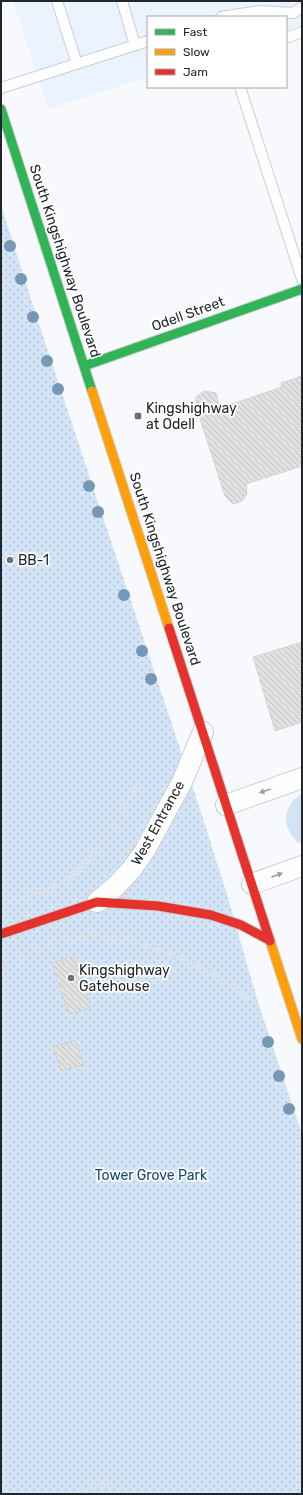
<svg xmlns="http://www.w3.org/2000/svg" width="303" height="1495" viewBox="0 0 303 1495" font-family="Rubik,sans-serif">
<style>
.built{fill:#eaf3fe}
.grass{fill:#d3e4f6}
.park{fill:url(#park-dots)}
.building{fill:url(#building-back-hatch);stroke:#d3d4d3}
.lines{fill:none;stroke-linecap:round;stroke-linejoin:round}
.lane-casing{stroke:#ccced2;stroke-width:12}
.street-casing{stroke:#ccced2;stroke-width:22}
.fast-casing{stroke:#ccced2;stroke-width:11}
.slow-casing{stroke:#ccced2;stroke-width:11}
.jam-casing{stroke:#ccced2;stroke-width:11}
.path{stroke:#e0e1e2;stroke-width:2.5;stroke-dasharray:4 2;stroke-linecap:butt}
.lane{stroke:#fefeff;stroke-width:10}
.street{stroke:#fefeff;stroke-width:20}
.fast{stroke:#30b455;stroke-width:9}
.slow{stroke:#ff9f0a;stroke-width:9}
.jam{stroke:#e5322d;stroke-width:9}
.tree{fill:#7798b5}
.oneway{fill:#9b9d9f}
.poi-dot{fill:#6d7074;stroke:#fff;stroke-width:1.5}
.labels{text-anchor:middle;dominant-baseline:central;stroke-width:3.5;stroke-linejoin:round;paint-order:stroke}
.street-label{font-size:14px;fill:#22262a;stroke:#fff}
.poi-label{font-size:14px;fill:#22262a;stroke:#fff;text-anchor:start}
.park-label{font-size:14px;fill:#0f497b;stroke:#fff}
</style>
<defs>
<pattern id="park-dots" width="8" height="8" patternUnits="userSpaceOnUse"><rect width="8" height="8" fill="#d3e4f6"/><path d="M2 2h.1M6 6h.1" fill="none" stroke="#b5c3d3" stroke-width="1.8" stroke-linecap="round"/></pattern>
<pattern id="building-back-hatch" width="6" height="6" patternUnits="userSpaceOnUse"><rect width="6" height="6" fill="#e0e1e0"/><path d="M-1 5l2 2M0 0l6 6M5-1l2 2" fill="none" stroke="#c0c1c0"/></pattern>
</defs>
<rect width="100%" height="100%" fill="#f7f9fc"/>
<path class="built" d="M13,1H302V25L286,30V17H148V77L48,109Z"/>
<path class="grass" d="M302,794V843L297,842C294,838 290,833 288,829C282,816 290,800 302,794Z"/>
<path class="park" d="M1,205L41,330L199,806L226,891L257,999L302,1134V1494H1Z"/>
<path class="building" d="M302,376V466L246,484L247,494L241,502L233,504L225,496L196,406V397L204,391L216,393L220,408L282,387L281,383Z
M302,642V722L275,731L253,657Z
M73,956L91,1007L69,1015L52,963Z
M75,1040L84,1064L61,1071L53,1047Z"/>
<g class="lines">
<defs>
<path id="lane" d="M57,1L77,64
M122,1L135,45
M221,17L260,11L293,13L302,7
M286,38L302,32
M240,87L302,279
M1,88L148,41"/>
<path id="street" d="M226,805L302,778
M252,884L302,866
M97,902L116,886L131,870L144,852L182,782L203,732"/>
<path id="fast" d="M1,109L92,391
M84,366L302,289"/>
<path id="slow" d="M92,391L169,628
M270,941L302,1039"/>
<path id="jam" d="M169,628L270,941
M1,934L97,902L158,906L211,915L241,925L269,940"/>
</defs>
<use href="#lane" class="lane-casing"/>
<use href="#street" class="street-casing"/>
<use href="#fast" class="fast-casing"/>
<use href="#slow" class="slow-casing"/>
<use href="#jam" class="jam-casing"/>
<path class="path" d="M41,892C51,888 61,884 69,878C98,858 120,815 137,785
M1,901L14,900L41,892L43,897
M57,942C70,938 83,935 96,936C113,936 129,941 144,946C182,957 220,972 248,1001
M1,969L36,950L57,942V940
M71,1494C90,1487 115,1482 133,1494"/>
<use href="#lane" class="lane"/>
<use href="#street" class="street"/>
<use href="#fast" class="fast"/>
<use href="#slow" class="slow"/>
<use href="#jam" class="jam"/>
</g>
<g class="tree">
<circle cx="10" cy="246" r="6"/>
<circle cx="21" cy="279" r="6"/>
<circle cx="33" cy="317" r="6"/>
<circle cx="47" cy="361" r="6"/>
<circle cx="58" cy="389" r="6"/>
<circle cx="89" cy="486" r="6"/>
<circle cx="98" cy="512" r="6"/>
<circle cx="124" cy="595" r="6"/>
<circle cx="142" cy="651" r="6"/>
<circle cx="151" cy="679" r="6"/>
<circle cx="268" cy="1042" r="6"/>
<circle cx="279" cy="1076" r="6"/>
<circle cx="289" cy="1109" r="6"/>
</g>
<defs><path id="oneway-solid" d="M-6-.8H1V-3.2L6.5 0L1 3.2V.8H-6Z"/></defs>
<g class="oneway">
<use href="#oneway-solid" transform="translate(265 791) rotate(161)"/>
<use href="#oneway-solid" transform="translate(277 875) rotate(-20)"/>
</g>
<g class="poi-dot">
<rect x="134" y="412" width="8" height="8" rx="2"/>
<circle cx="10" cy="560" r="4"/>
<circle cx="71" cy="978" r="4"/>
</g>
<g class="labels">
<g class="street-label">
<text transform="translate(65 261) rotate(72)">South Kingshighway Boulevard</text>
<text transform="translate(188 314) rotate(-20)">Odell Street</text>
<text transform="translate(165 569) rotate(72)">South Kingshighway Boulevard</text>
<text transform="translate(158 823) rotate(-61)">West Entrance</text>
</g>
<g class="poi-label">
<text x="146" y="408">Kingshighway<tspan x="146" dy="16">at Odell</tspan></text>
<text x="18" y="560">BB-1</text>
<text x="79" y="970">Kingshighway<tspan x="79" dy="16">Gatehouse</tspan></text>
</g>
<g class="park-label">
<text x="151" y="1175">Tower Grove Park</text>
</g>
</g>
<rect width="303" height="1495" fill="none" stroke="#22262a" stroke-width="4"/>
<rect x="147" y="16" width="140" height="72" fill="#ffffff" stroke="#a7a8aa"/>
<rect x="155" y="29" width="20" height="6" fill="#30b455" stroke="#a7a8aa"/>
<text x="183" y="36" font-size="12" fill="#22262a">Fast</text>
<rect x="155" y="49" width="20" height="6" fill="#ff9f0a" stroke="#a7a8aa"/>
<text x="183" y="56" font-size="12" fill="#22262a">Slow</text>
<rect x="155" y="69" width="20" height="6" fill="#e5322d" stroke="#a7a8aa"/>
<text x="183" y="76" font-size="12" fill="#22262a">Jam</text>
</svg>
